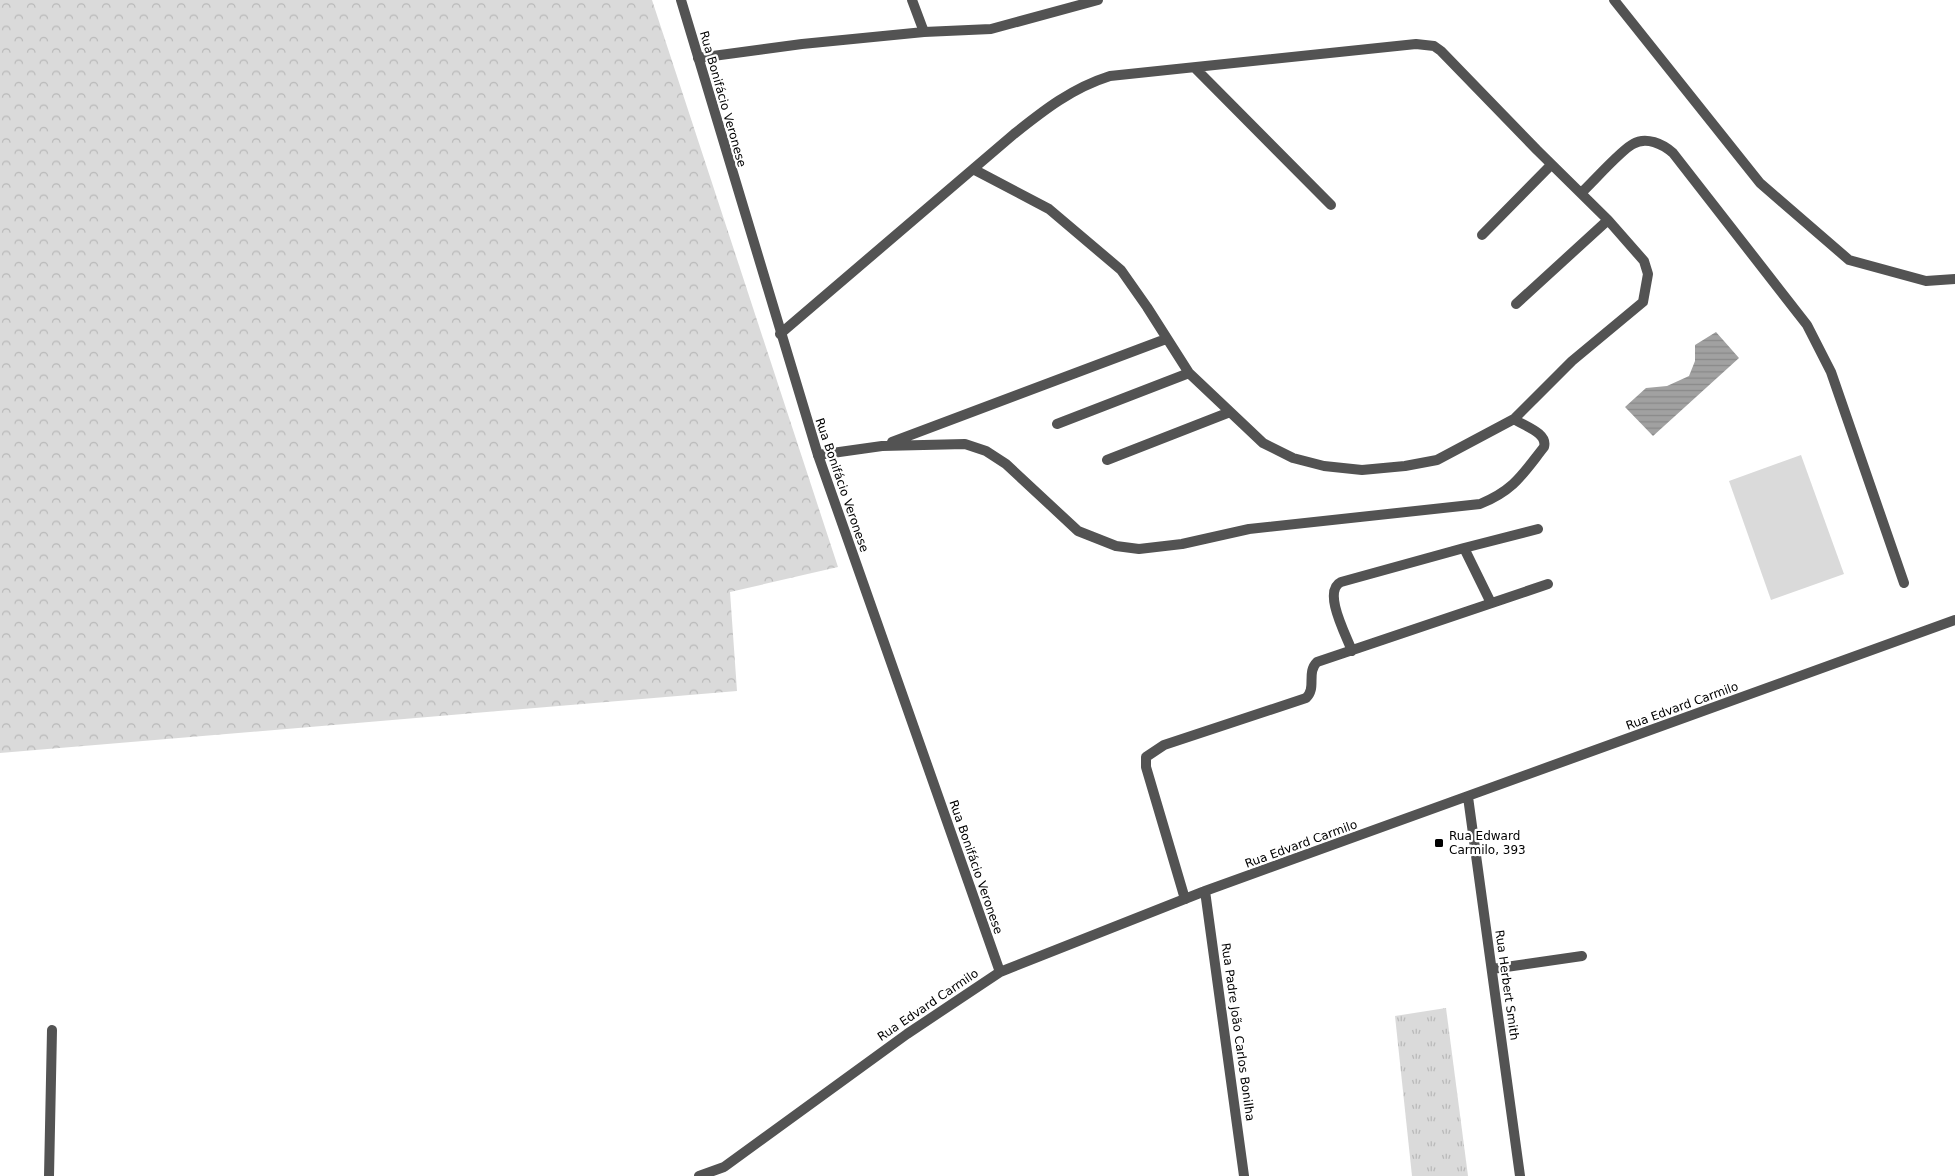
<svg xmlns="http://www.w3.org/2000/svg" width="1955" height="1176" viewBox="0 0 1955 1176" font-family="'DejaVu Sans',sans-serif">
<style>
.forest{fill:url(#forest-crowns)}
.park{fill:url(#park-tufts)}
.pitch{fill:#dadada}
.water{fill:url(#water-rules)}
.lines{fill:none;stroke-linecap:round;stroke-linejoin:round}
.service{stroke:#535353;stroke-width:10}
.minor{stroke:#535353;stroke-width:10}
.poi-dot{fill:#000;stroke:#fff;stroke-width:2}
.labels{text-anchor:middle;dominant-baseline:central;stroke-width:4.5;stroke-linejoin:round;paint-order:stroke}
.street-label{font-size:12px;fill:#000;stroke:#fff}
.poi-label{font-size:12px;fill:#000;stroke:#fff;text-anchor:start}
</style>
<defs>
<pattern id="forest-crowns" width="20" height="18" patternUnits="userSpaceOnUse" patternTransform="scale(1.25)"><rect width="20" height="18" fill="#dadada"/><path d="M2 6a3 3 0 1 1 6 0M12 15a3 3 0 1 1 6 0" fill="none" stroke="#b9b9b9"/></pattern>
<pattern id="park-tufts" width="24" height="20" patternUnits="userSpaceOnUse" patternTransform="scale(1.25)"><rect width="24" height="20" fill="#dadada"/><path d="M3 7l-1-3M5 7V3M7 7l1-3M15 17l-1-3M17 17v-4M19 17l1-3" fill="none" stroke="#b9b9b9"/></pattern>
<pattern id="water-rules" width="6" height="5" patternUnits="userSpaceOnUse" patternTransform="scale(1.25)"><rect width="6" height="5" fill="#a1a1a1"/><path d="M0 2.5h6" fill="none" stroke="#898989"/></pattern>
</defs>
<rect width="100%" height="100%" fill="#fff"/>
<path class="forest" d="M0,0H652L838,567L730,592L737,691L0,753Z"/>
<path class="park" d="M1446,1008L1468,1176H1412L1395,1016Z"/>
<path class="pitch" d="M1801,455L1844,574L1771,600L1729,481Z"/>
<path class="water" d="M1716,332L1739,358L1653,436L1625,407L1646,388L1667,386L1689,376L1695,361V345Z"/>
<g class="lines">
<path class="service" d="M912,0L924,32
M698,58L802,44L924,32L991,29L1098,0
M1195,68L1331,205
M973,169L1049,209L1121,270L1147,307L1189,373L1263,443L1293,458L1324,466L1362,470L1405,466L1437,460L1514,419
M1581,193C1592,183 1622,149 1633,144C1646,136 1663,144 1673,153L1807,325L1831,372L1904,583
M1482,235L1551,165
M1516,304L1608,220
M780,334L1014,134C1044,110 1072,88 1110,76L1416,44L1434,46L1441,51L1537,150L1608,220L1644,261L1648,274L1643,302L1572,361L1514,419C1524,426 1548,433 1544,447C1522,475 1514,490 1480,504L1249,529L1182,544L1139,549L1116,546L1078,531L1006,464L986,451L965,444L882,446L818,455
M1057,424L1189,373
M892,442L1166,339
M1107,460L1230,412
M1464,548L1538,529
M1352,651C1346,635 1322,591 1341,582L1464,548L1491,603
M1185,899L1146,767V757L1164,745L1306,698C1317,688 1306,673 1317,662L1548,584
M49,1176L52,1030"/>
<path class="minor" d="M681,0L818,455L1000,972
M1614,0L1760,183L1849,260L1926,281L1955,279
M1468,797L1520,1176
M1205,891L1244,1176
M1492,969L1582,956
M699,1176L724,1167L907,1034L1000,972L1205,891L1955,620"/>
</g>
<rect class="poi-dot" x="1434" y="838" width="10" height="10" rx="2.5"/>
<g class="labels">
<g class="street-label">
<text transform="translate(723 99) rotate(74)">Rua Bonifácio Veronese</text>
<text transform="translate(842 485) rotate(71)">Rua Bonifácio Veronese</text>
<text transform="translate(1682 706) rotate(-20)">Rua Edvard Carmilo</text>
<text transform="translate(1301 844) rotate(-20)">Rua Edvard Carmilo</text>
<text transform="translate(976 867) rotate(71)">Rua Bonifácio Veronese</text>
<text transform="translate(1507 985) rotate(82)">Rua Herbert Smith</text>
<text transform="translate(928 1005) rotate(-34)">Rua Edvard Carmilo</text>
<text transform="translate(1238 1032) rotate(82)">Rua Padre João Carlos Bonilha</text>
</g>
<g class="poi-label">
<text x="1449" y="836">Rua Edward<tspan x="1449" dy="14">Carmilo, 393</tspan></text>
</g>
</g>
</svg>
